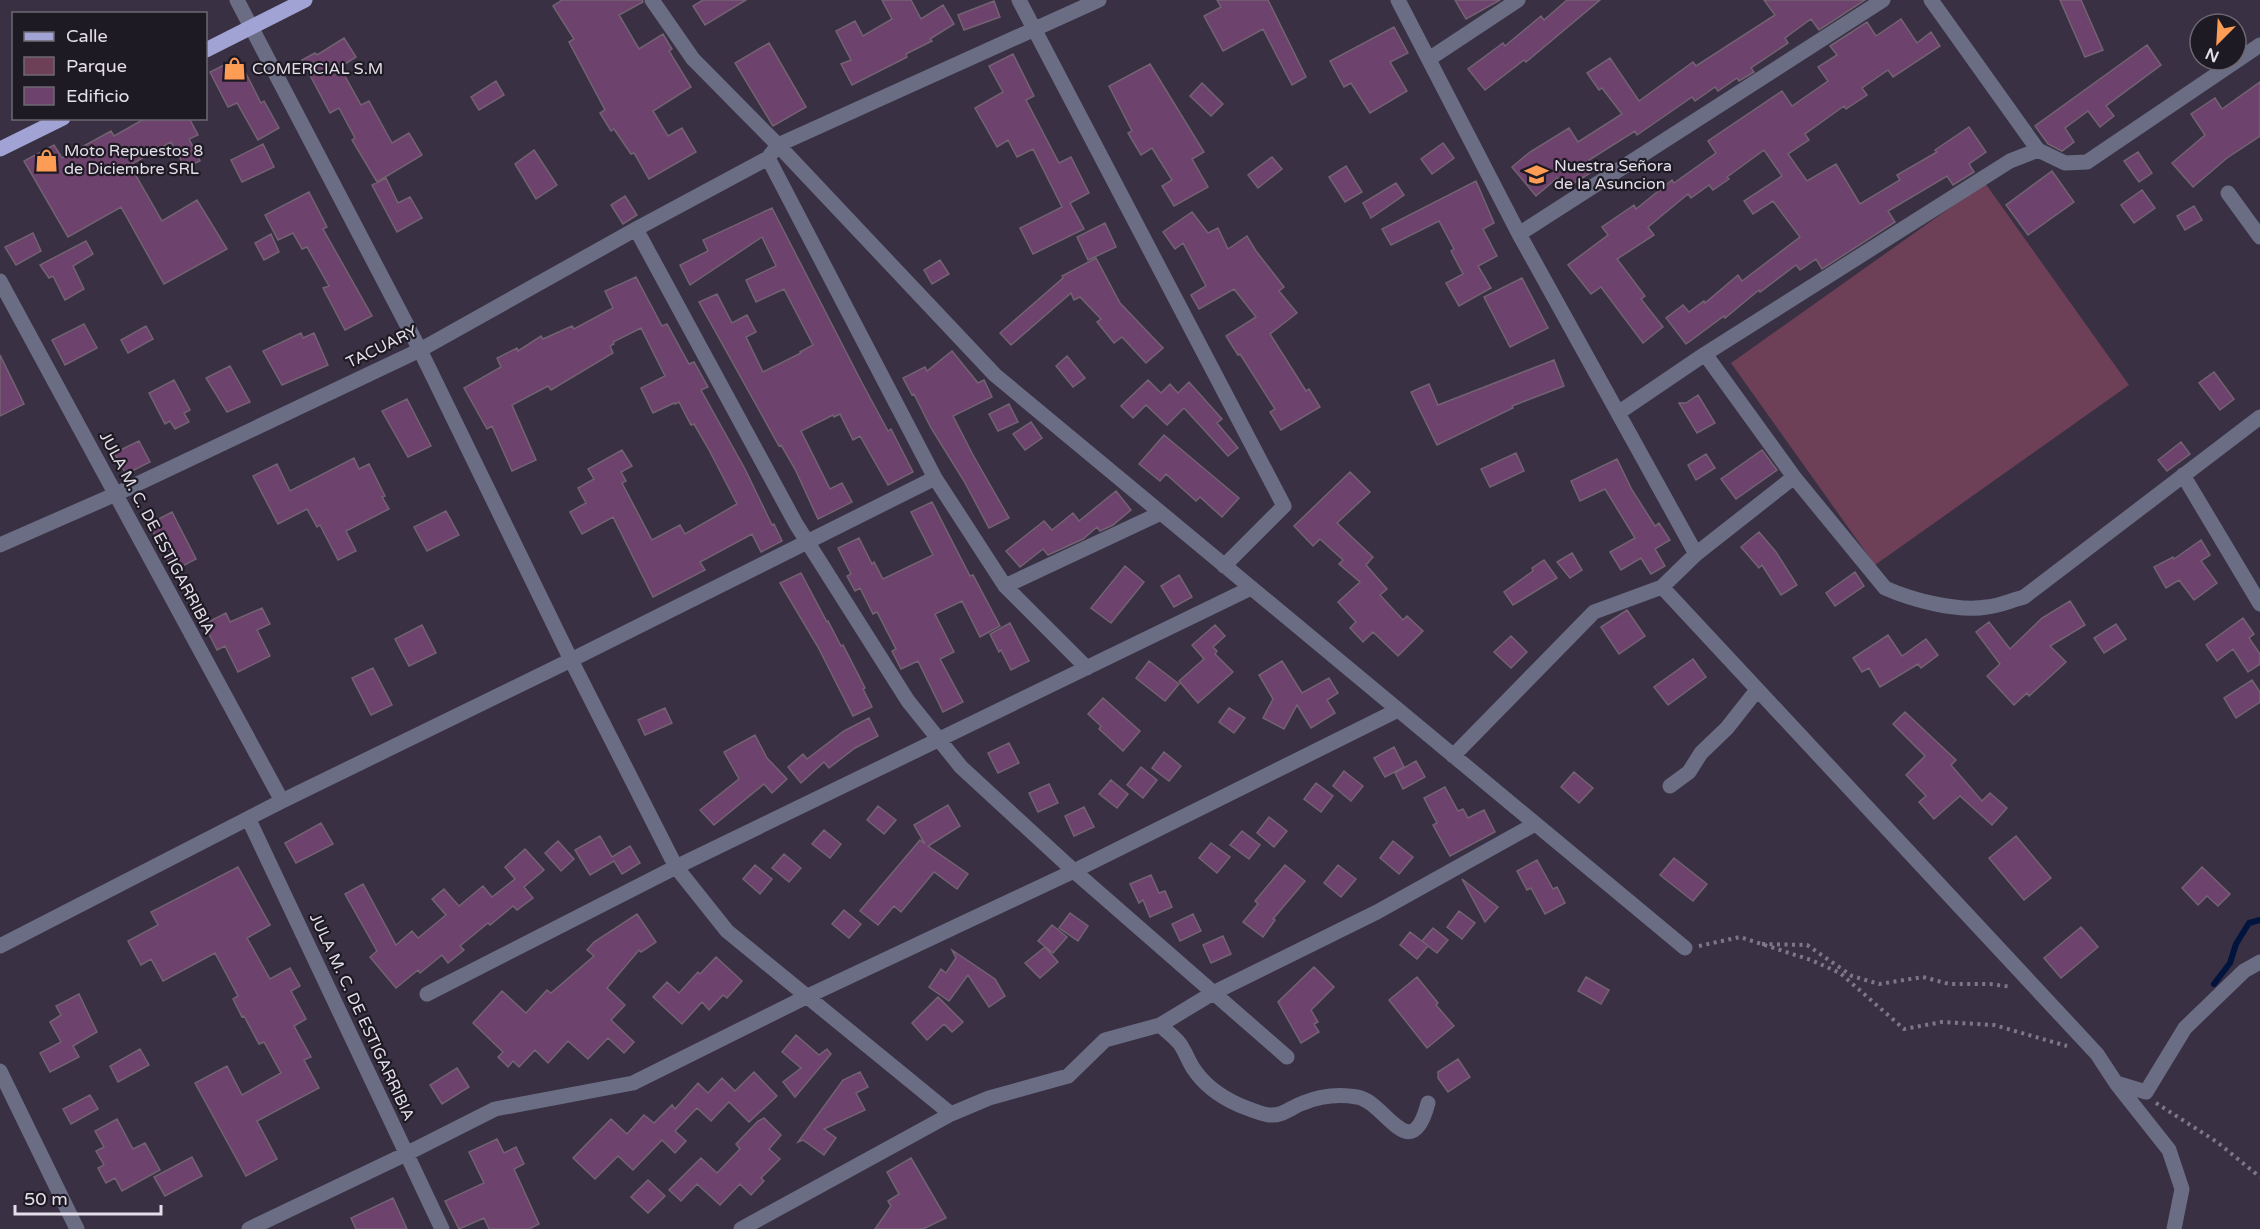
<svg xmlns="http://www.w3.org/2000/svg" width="2260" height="1229" viewBox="0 0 2260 1229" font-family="'Varela Round',sans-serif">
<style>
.green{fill:#6e4057}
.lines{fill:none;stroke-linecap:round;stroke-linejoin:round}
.stream{stroke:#00143e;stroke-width:6}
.building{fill:#6d426d;stroke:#736272;stroke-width:1.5}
.path{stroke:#7e7787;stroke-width:4;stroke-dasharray:3 4.5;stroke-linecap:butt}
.minor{stroke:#6b6d85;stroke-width:15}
.major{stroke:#a1a3d5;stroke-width:15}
.labels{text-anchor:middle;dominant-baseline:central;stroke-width:4.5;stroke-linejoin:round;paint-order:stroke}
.poi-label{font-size:16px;fill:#e3deea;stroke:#1e1a23;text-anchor:start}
.street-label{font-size:16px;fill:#e3deea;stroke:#1e1a23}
</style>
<rect width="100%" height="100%" fill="#393143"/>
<path class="green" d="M1985,183L2129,385L1875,565L1731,363Z"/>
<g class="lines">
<path class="stream" d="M2214,984L2230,963L2236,944L2249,923L2260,920"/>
</g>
<path class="building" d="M562,0H642L643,2L619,15L639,49L663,34L672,49L669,51L691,87L653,111L668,136L682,128L696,152L649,179L634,153L631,154L614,129L611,131L600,113L605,110L569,42L574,39L553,6Z
M703,0H746L705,25L693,6Z
M882,0H911L921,19L943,5L954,24L930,39L932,41L906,54L907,57L852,85L841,64L851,60L836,31L855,21L863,36L892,19Z
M1217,0H1268L1306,77L1292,85L1263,29L1223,51L1204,16L1221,7Z
M1455,0H1500L1466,19Z
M1567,0H1600L1526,62L1524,60L1485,90L1468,69L1503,43L1505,46L1541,16L1544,20Z
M1764,0H1865L1819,30L1811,19L1785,38L1788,43L1751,68L1754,72L1739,81L1737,78L1718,91L1715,87L1695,101L1692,97L1637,135L1635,131L1589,160L1595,170L1563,190L1557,178L1536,196L1512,167L1530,152L1569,128L1578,142L1622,114L1602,88L1599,90L1587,73L1610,58L1639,101L1693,62L1696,66L1775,15Z
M2060,0H2081L2103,50L2085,57Z
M994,1L1000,17L964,30L958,15Z
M1901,19L1917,43L1931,32L1940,46L1893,77L1888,70L1862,88L1867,95L1846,109L1844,106L1805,134L1809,140L1788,154L1807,181L1836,164L1860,204L1900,180L1897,175L1937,152L1935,150L1969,127L1986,152L1969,164L1974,172L1953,185L1947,176L1888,211L1895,222L1822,269L1816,259L1800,270L1796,265L1760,292L1759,290L1725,318L1724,316L1686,344L1666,318L1683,305L1689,312L1704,301L1705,303L1738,275L1742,281L1800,237L1773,201L1753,214L1744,201L1782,176L1764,150L1727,177L1729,179L1713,190L1709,185L1691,198L1688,194L1648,227L1654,235L1617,259L1645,296L1641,299L1663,327L1643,343L1601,287L1591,294L1568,265L1608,235L1602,227L1634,205L1636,209L1672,180L1674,183L1716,153L1708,141L1782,91L1792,106L1828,81L1818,67L1837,55L1830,46L1867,22L1876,36Z
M1394,27L1408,53L1390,62L1407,91L1370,113L1351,83L1344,87L1330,61Z
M344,38L356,57L340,67L361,105L369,101L392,143L409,133L422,155L377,182L352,140L355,138L339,108L330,113L302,60L315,53L317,55Z
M769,43L806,107L773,126L735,63Z
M2147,45L2161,65L2106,106L2114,116L2100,127L2088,111L2065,128L2074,142L2062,151L2048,144L2035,126Z
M1013,54L1034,96L1026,100L1059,163L1071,157L1089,193L1070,203L1084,229L1033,254L1020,228L1062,207L1033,149L1017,157L1008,140L997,147L975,108L1003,92L989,66Z
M238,58L261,103L264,101L279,128L258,140L237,103L228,107L210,72Z
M1150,64L1204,152L1192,159L1208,187L1174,206L1162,186L1172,180L1152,148L1141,155L1128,133L1132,131L1109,86Z
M496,81L504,95L479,110L471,97Z
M2260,82V136L2227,158L2193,187L2172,163L2205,135L2191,114L2215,98L2222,109Z
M1202,83L1223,104L1211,116L1190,96Z
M146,118H189L198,135L189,139L200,161L185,168L171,142L130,165L162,221L197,200L227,249L164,284L121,207L68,237L24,161L54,145L62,158L111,131L114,136Z
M1443,143L1454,158L1432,174L1421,159Z
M263,144L274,167L242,182L231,160Z
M534,150L557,185L536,199L515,164Z
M2138,152L2152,173L2139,182L2124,161Z
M1272,157L1282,169L1258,188L1248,175Z
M1346,166L1362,192L1345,202L1329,177Z
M2052,171L2074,202L2028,235L2006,205Z
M386,178L398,203L410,197L422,218L397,232L372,185Z
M1476,181L1494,223L1483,229L1497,256L1478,266L1491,288L1459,306L1446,283L1463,274L1451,251L1454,249L1439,221L1391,245L1382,229Z
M1396,183L1404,195L1371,218L1363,203Z
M2142,190L2155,208L2134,223L2121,205Z
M309,192L327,227L323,229L372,316L345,330L323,288L329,286L307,247L302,249L293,233L278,240L265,215Z
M625,196L637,215L623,224L611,205Z
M2194,206L2202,220L2185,230L2177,216Z
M772,208L861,381L888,431L891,429L913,472L888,485L860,436L853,440L840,414L834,417L833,415L801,431L830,489L842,483L852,502L818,519L795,469L781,445L779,446L699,302L717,294L732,323L747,315L756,332L746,337L763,372L801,353L800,352L813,345L784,289L756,302L746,280L776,266L762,237L690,285L680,265L708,251L703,240Z
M1192,212L1208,233L1218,228L1228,249L1247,236L1256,251L1284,287L1279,291L1297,313L1270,334L1306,391L1309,389L1320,407L1281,430L1270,412L1275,409L1240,354L1238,355L1226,336L1256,317L1234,289L1199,309L1191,295L1206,286L1183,243L1175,249L1163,232Z
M1105,223L1116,247L1088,260L1077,237Z
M33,233L41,251L16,265L5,247Z
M271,234L279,252L264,260L255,243Z
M86,241L93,254L73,266L84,289L65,300L53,276L49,278L40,265Z
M1096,258L1120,303L1163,348L1146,363L1122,337L1114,343L1097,322L1101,319L1080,297L1074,300L1071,293L1011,345L1000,333L1063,278L1062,276Z
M940,260L949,274L932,284L924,270Z
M636,277L662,326L667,324L689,364L694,362L708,387L701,390L745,469L772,525L774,524L782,541L761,552L752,534L700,562L705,570L653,597L613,517L582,534L570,512L586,503L578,488L594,479L588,469L622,450L632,466L621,472L626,481L622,483L652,540L680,525L685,534L737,504L708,448L694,424L691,425L679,402L675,404L674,403L653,413L641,388L665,376L641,328L613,342L614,344L610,346L613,353L551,390L548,386L512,405L536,460L512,471L492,426L487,429L464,388L501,367L497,358L517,348L518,351L541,336L543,339L572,326L574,329L613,308L605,291Z
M1522,278L1548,328L1510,347L1484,297Z
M84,324L97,348L65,365L52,340Z
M146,326L153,339L128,353L121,340Z
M301,333L303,338L314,333L328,365L282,385L263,351Z
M952,351L978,383L984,380L992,397L953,416L973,455L1009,518L989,528L964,481L931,428L914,394L912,395L903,378L925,367L927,371Z
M0,355L24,404L0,416Z
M1067,356L1085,378L1073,387L1056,366Z
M1554,360L1564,386L1512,406L1513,408L1437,445L1411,392L1429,384L1438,405Z
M230,366L250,402L227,412L206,378Z
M2214,372L2234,399L2220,410L2199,383Z
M174,380L190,410L184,413L189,422L175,429L170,421L165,424L149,393Z
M1148,380L1161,393L1170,384L1178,393L1189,382L1222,419L1217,423L1238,448L1228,456L1184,408L1167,425L1146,405L1133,418L1121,406Z
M1698,395L1715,423L1697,433L1679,403H1686Z
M407,399L431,446L408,457L382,411Z
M1009,404L1018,422L998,431L989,414Z
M1031,422L1042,438L1025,450L1013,434Z
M1164,435L1239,498L1222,517L1200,497L1196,501L1166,474L1160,481L1139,464Z
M139,441L150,462L126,474L114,453Z
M2181,442L2190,454L2167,471L2158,460Z
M1762,450L1777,470L1736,499L1721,479Z
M1516,453L1524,471L1490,487L1481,469Z
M1706,454L1715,468L1696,480L1688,465Z
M354,458L359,469L369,464L385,496L382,497L389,509L346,531L356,551L338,560L320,525L317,527L307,509L278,524L253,476L277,464L290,491Z
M1617,459L1632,490L1655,526L1659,523L1670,540L1655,549L1665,566L1651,574L1641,558L1621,570L1610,552L1635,538L1605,489L1580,501L1571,481Z
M1350,472L1370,492L1337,523L1373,557L1366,565L1387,589L1380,595L1403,620L1407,616L1423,631L1398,656L1373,632L1363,642L1350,628L1356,622L1338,602L1360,582L1339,564L1343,560L1320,539L1313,546L1294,526Z
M1116,491L1131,510L1113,525L1100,531L1097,527L1083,539L1048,555L1043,549L1020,567L1006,551L1044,521L1052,530L1073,513L1079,521Z
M932,502L970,576L973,575L1000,626L980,637L962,601L935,614L954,652L940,659L963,702L943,712L918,661L901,669L892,651L896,649L877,612L873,614L860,588L855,591L847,576L851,574L838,548L859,538L872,564L874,562L883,579L933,555L911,512Z
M446,511L459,535L427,551L414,527Z
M172,512L196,559L173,571L149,524Z
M1759,532L1776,552L1797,585L1781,595L1762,565L1759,568L1741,547Z
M2201,540L2210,555L2201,561L2217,583L2194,600L2179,580L2166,588L2154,567L2173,557L2174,559Z
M1572,553L1582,570L1570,578L1557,562Z
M1544,560L1557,578L1513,605L1504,592L1533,571L1532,568Z
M1125,566L1144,582L1111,623L1091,608Z
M1855,572L1864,586L1835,606L1826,593Z
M801,573L827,622L828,621L841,646L843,645L865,688L863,689L872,707L853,716L818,647L780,583Z
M1179,575L1192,597L1174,607L1161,586Z
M2070,601L2085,625L2050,646L2066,662L2029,696L2027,693L2014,705L1987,676L2000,664L1976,632L1989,622L2010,649L2042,618Z
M262,608L270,624L257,630L270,656L238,672L225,646L217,650L204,624L226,613L230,622Z
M1627,610L1645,636L1619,654L1601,627Z
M2243,618L2254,634L2249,638L2260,654V664L2248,672L2233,649L2217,661L2206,645Z
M1010,623L1029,661L1011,670L1001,650L999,652L990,634Z
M2116,624L2126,639L2104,653L2094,638Z
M422,625L436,653L409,666L395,639Z
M1215,625L1225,636L1213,647L1217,651L1215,654L1233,672L1198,703L1179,681L1204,659L1192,645Z
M1888,635L1902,656L1926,639L1938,655L1921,668L1918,664L1880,687L1869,668L1862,672L1853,658Z
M1511,636L1527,652L1511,668L1494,652Z
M1693,659L1706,677L1668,705L1654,687Z
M1149,661L1179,684L1165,701L1136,678Z
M1282,661L1302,693L1329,678L1338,693L1327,700L1335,713L1311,728L1297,705L1284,729L1263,718L1273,699L1259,675Z
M373,668L392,705L371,715L352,678Z
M2252,680L2260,692V702L2236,718L2224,698Z
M1103,698L1140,731L1123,751L1099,729L1101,726L1088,714Z
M665,708L672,723L645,735L638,720Z
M1229,708L1245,718L1234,733L1219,722Z
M1905,712L1956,760L1951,765L1982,801L1990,793L2007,808L1992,825L1960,796L1934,819L1919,802L1926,796L1906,775L1925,756L1893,724Z
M869,718L878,736L855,748L829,768L824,762L801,783L788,767L803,754L807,759L844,731Z
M755,735L767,758L787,779L772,793L764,784L714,825L700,810L739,779L724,752Z
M1009,743L1019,763L998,773L988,753Z
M1394,747L1404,767L1385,777L1374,758Z
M1164,752L1181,766L1169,781L1152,768Z
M1416,761L1425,777L1403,789L1395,773Z
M1141,767L1157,780L1143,798L1127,785Z
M1344,771L1363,786L1351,801L1333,786Z
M1574,772L1593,788L1579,803L1561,787Z
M1111,780L1128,794L1117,808L1099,794Z
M1316,783L1333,796L1321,812L1304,799Z
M1049,784L1058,803L1038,812L1029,793Z
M1445,787L1458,811L1463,809L1468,818L1484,810L1495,832L1450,856L1433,825L1437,823L1424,798Z
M948,805L960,826L928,846L968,874L957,889L934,872L901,912L894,906L878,925L860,911L920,840L925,844L914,825Z
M878,806L896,820L884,834L867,820Z
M1084,807L1094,827L1074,836L1065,816Z
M1269,817L1287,831L1274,847L1257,833Z
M321,823L333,844L296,863L285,843Z
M824,830L841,844L830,858L812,844Z
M1242,831L1260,845L1249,859L1230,845Z
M600,836L612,857L630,846L640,863L622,874L614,861L590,875L575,850Z
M2016,836L2051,878L2024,900L1989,858Z
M558,841L574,859L561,871L545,853Z
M1393,841L1413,857L1399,874L1380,858Z
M1211,843L1230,857L1217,873L1199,858Z
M525,849L544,870L524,887L533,898L517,910L513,906L490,925L488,923L460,946L464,950L448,963L442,955L420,973L418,970L396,988L370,957L377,951L345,894L363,884L396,945L412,931L418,938L446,915L432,899L444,889L459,906L483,886L492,897L515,879L505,867Z
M784,854L801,868L789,882L772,868Z
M1674,858L1707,884L1693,901L1660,875Z
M1537,860L1553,889L1557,887L1565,903L1545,914L1531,888L1527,890L1517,871Z
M755,865L772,879L760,894L743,879Z
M1285,865L1305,881L1273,919L1275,920L1263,937L1243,922L1258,904L1255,901Z
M1338,865L1356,879L1341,897L1324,883Z
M238,867L270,925L247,938L270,979L290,968L300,986L291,991L306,1019L294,1026L311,1057L304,1060L319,1088L257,1121L277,1159L246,1176L195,1083L227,1066L242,1095L281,1073L264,1042L259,1044L244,1016L242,1017L233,999L238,996L215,953L163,981L151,959L141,965L128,941L158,925L151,912Z
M2202,867L2230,894L2218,906L2207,896L2198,905L2182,888Z
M1151,875L1159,893L1165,891L1172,907L1150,917L1143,900L1139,903L1130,884Z
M1462,879L1498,907L1485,922Z
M844,910L861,924L849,938L832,924Z
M1459,911L1475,923L1462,939L1447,927Z
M1070,913L1088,926L1078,941L1059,928Z
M637,914L656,942L641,952L639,950L607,988L625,1005L611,1020L634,1042L624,1053L608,1038L588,1059L568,1041L548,1063L535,1050L519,1067L513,1061L508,1067L498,1057L503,1052L473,1023L502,991L526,1013L547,990L551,993L594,956L587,950L594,942Z
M1193,914L1201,931L1180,941L1172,924Z
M1052,925L1067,937L1053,953L1038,941Z
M2081,927L2098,947L2061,978L2044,958Z
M1433,928L1448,940L1437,953L1428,946L1417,959L1400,945L1410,932L1427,945L1422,941Z
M1223,936L1231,954L1211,963L1203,945Z
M1045,947L1058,962L1040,978L1025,963Z
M952,950L995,979L1005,996L989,1007L968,975L949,1001L929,987L941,969L946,973L956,958Z
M716,957L742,981L727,998L723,995L709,1010L702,1002L682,1024L653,997L667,982L679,993L698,972L700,974Z
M1314,967L1334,987L1311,1010L1318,1022L1314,1024L1319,1032L1301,1043L1278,1002Z
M1417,977L1438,1003L1436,1005L1454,1026L1427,1048L1389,1000Z
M1586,977L1609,990L1601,1004L1578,991Z
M79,994L97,1032L73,1046L79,1057L50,1072L40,1053L61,1042L50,1022L61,1015L56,1006Z
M938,997L963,1022L952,1032L944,1024L927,1040L912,1023Z
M796,1035L819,1055L827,1049L831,1054L795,1097L783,1082L801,1068L782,1052Z
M140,1049L149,1065L118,1082L110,1066Z
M1458,1059L1470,1077L1448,1092L1438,1078V1072Z
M457,1068L469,1087L442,1104L430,1085Z
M754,1072L777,1096L749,1122L729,1102L711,1121L697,1108L675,1131L686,1141L675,1153L662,1140L633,1170L618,1156L595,1179L573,1158L611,1119L627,1134L644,1115L654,1123L672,1105L675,1109L698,1083L708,1093L722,1078L735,1091Z
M860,1072L868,1087L856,1093L865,1110L824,1129L836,1138L824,1155L803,1140L798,1142L843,1080Z
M90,1095L98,1109L71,1124L63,1109Z
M764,1118L781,1135L769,1149L780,1159L761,1178L764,1181L751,1195L740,1184L720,1205L697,1184L681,1201L669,1190L701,1158L717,1173L740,1149L736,1144L758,1121Z
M117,1119L133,1149L145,1143L160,1170L122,1191L115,1178L106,1183L98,1168L104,1165L96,1151L104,1147L95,1131Z
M497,1139L504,1153L516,1147L524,1164L514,1169L539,1224L529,1229H489L484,1218L459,1229L445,1201L484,1183L469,1152Z
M192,1157L202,1176L165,1196L154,1177Z
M911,1158L946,1218L923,1229H875L891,1206L888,1201L899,1194L887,1172Z
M648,1180L665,1196L648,1213L631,1197Z
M393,1198L407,1229H356L351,1218Z"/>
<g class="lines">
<path class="path" d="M1762,944L1807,945L1852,976L1879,984L1923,977L1949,984H1990L2012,987
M1699,946L1740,937L1811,960L1840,973L1904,1029L1942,1022L1994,1025L2067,1046
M2156,1103L2217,1142L2260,1177"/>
<path class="minor" d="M237,0L420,350L571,660L676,867L727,931L951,1114
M652,0L693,59L778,145L995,375L1685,948
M1019,0L1284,506L1224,566
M1398,0L1519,234L1696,554
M1931,0L2038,150
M1429,59L1518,0
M2228,193L2260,237
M636,229L796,524L908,701L961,767L1074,871L1287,1057
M1519,234L1883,0
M0,281L282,801
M1705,354L1794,477L1885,588C1912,600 1957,612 1987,607C1999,606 2012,600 2024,597L2260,417
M1618,413L1705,354L2010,161L2038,150L2065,163L2087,162L2260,45
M2183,475L2260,604
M0,545L116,494L420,350L636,229L768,158
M1005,586L1161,513
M1662,587L2097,1054L2116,1083L2146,1092L2185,1028L2244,971L2260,962
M1087,668L1005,586L935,478L768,158L778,145L1099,0
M1453,756L1594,612L1662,587L1696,554L1794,477
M1670,786L1689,772L1701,753L1727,728L1757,690
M249,820L442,1229
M0,946L282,801L571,660L935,478
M427,994L676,867L1251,588
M1160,1025C1166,1031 1175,1037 1180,1044C1185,1051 1188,1060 1193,1068C1204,1085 1221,1097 1239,1105C1247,1108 1260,1114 1269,1115C1284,1116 1291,1107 1303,1103C1320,1096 1339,1094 1357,1097C1385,1101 1411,1169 1428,1103
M0,1071L77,1229
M2116,1083L2169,1150L2182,1189L2174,1229
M249,1229L406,1154L495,1109L633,1083L808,996L1074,871L1398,710
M741,1229L951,1114L989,1098L1068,1076L1105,1040L1160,1025L1213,993L1377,912L1535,824"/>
<path class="major" d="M206,50L305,0
M0,149L63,118"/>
</g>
<defs>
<symbol id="shop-bare" viewBox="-9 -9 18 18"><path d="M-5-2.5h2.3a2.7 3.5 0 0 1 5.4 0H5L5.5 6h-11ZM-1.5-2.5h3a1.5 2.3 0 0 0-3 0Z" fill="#fd9c55" stroke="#1e1a23" stroke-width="2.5" paint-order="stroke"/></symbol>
<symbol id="school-bare" viewBox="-9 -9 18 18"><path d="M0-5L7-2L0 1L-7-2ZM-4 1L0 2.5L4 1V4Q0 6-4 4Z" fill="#fd9c55" stroke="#1e1a23" stroke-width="2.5" paint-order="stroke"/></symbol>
</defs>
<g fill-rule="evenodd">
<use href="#shop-bare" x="218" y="52" width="33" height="33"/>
<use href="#shop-bare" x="30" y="144" width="33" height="33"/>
<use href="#school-bare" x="1520" y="158" width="33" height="33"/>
</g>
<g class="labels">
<g class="poi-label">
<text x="252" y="69">COMERCIAL S.M</text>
<text x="64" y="151">Moto Repuestos 8<tspan x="64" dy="18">de Diciembre SRL</tspan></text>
<text x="1554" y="166">Nuestra Señora<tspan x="1554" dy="18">de la Asuncion</tspan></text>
</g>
<g class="street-label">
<text transform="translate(382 347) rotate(-26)">TACUARY</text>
<text transform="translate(157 533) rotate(62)">JULA M. C. DE ESTIGARRIBIA</text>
<text transform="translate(362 1017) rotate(65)">JULA M. C. DE ESTIGARRIBIA</text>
</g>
</g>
<rect x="12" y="12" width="195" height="108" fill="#1e1a23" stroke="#6d6873" stroke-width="1.5"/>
<rect x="24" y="32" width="30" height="9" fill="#a1a3d5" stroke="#6d6873" stroke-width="1.5"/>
<text x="66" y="42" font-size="18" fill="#e3deea">Calle</text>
<rect x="24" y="57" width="30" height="18" fill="#6e4057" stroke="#6d6873" stroke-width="1.5"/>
<text x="66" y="72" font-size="18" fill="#e3deea">Parque</text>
<rect x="24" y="87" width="30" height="18" fill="#6d426d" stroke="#6d6873" stroke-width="1.5"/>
<text x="66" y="102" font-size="18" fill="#e3deea">Edificio</text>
<g transform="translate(2218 42) rotate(204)"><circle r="28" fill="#1e1a23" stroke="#6d6873" stroke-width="1.5"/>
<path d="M0-4.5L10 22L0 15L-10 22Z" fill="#fd9c55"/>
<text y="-9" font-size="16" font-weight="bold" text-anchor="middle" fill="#e3deea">N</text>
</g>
<path d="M15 1205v9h146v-9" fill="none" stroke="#e3deea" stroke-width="3"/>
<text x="24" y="1205" font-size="18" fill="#e3deea" stroke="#1e1a23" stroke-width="4.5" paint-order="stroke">50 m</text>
</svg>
